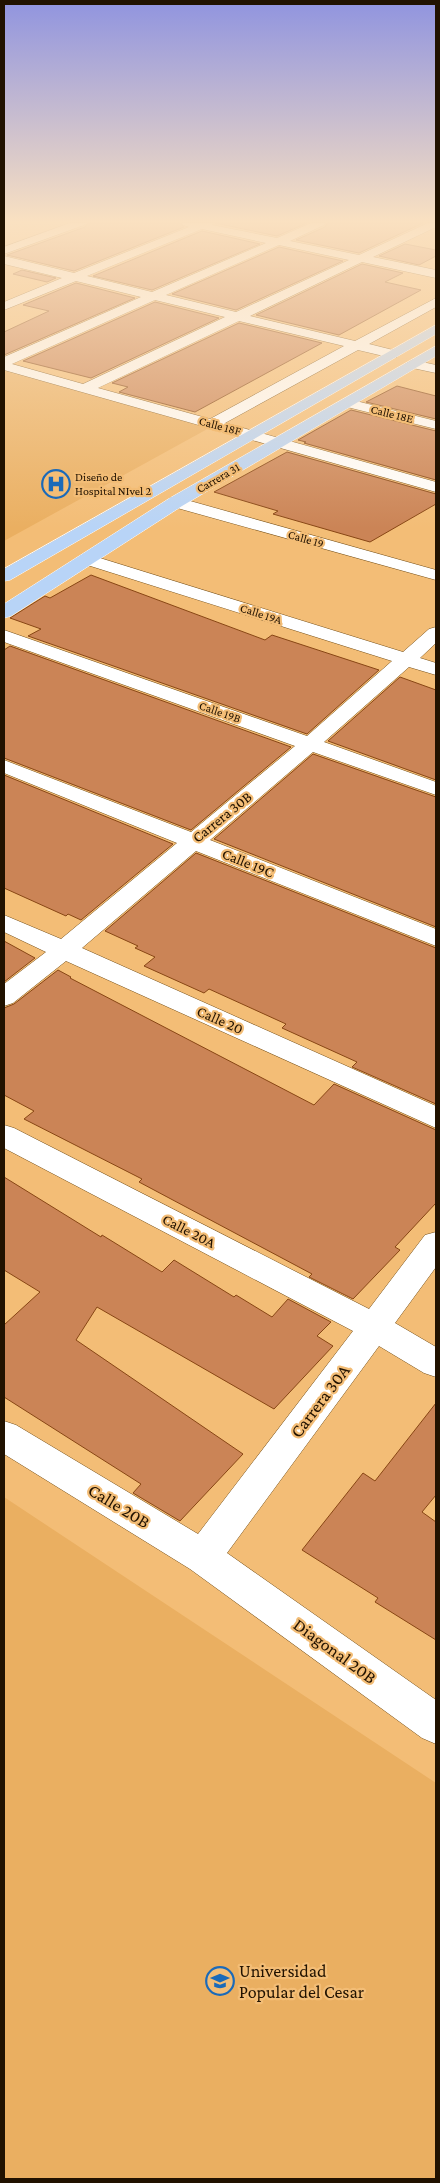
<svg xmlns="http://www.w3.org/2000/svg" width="440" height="2183" viewBox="0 0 440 2183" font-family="'Crimson Pro',serif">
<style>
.built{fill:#eaaf61}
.building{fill:#cb8456;stroke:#884614}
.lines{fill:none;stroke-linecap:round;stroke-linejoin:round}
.minor-casing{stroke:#765018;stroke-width:1}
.major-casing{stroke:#fff;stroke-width:1}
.minor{fill:#fff;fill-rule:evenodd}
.major{fill:#b8d4f7;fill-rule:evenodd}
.labels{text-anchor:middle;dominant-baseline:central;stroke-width:4.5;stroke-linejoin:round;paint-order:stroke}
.far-street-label{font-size:12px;fill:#211200;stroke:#f3bd76}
.far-poi-label{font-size:12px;fill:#211200;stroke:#f3bd76;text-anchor:start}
.street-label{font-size:15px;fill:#211200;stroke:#f3bd76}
.near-street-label{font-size:18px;fill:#211200;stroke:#f3bd76}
.near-poi-label{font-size:18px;fill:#211200;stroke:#f3bd76;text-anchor:start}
</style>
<rect width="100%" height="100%" fill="#f3bd76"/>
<path class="built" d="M4,371L211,427L4,541Z
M4,1497L436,1783V2179H4Z"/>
<path class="building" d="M88,223H180L184,227L74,271L7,255L85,227Z
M215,223H307L277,236Z
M327,223H423L359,253L296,240L325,227Z
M202,231L260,244L152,290L93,276Z
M405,244L436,250V256L419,265L379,256Z
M279,247L343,261L236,310L172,294Z
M362,264L403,273L385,282L421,290L339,335L256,315Z
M22,270L56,278L47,282L13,274Z
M76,283L135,298L4,355V332L49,311L23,305Z
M155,302L219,318L91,378L23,361Z
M239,323L322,343L195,412L119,392L128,387L112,383Z
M397,386L436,396V419L366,402Z
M351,410L436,431V480L304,443L306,442L298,440Z
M287,452L436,494V504L370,542L273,514L278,511L214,492Z
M91,575L265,640L272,635L379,670L307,734L28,636L41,629L10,618L45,596L50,598Z
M10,646L291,747L191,830L4,758V650Z
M400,677L436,690V780L328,741Z
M313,754L436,797V927L214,839Z
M4,775L173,844L81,920L68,914L66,916L4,888Z
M196,853L436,948V1104L352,1067L357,1062L282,1028L286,1024L209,989L204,993L144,966L155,957L135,948L138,946L105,931Z
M4,941L35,958L4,982Z
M58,970L71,977L70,978L314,1105L334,1084L436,1130V1203L395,1247L400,1250L353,1299L309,1277L312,1274L139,1182L142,1179L24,1119L34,1111L4,1095V1008L14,1004Z
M4,1177L101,1237L102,1235L162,1272L174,1260L234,1297L236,1295L272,1317L288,1299L331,1322L317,1336L333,1346L274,1409L97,1307L76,1340L243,1454L180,1521L133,1493L141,1484L4,1397V1325L40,1292L4,1270Z
M436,1403V1495L422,1512L436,1522V1640L375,1602L378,1598L302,1550L363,1473L375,1481Z"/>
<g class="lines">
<defs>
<path id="minor" d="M70,223H86L84,225L4,254V247Z
M182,223H213L212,225L277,238L311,223H325L324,225L290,241L359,255L428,223H436V227L373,257L436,270V278L362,262L250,316L355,341L436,298V307L369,344L397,351L399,354L397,357L392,358L358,350L225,423L436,482V492L4,370V357L141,297L76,281L4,310V302L62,278L4,264V256L74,273L189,227L183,225ZM202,229L266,243L152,292L87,276ZM279,245L349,260L236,312L166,295ZM155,300L225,317L83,384L12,364ZM239,321L344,346L210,419L98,388Z
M413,360L436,365V373L408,367L406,364Z
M348,399L436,421V429L343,406L341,403L343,400Z
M176,497L436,570V580L170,506L168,502L170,498Z
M87,554L403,652L429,629L436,627V643L420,658L436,663V675L409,667L324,742L436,782V795L313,752L210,840L436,929V946L196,851L82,948L436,1106V1128L66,961L13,1003L4,1006V984L46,952L4,932V915L61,939L177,843L4,773V760L191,832L295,746L4,642V630L307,736L392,661L81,563L78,559L81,555Z
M4,1125L14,1128L369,1309L425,1235L436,1232V1267L395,1323L436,1347V1377L424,1373L379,1346L227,1553L436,1700V1744L422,1738L190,1569L4,1454V1421L16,1425L198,1534L353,1331L4,1148Z"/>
<path id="major" d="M436,325V334L10,580L4,581V569Z
M436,346V356L182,506L11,616L4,618V604L170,498Z"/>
</defs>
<use href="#minor" class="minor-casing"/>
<use href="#major" class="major-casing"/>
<use href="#minor" class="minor"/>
<use href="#major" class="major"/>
</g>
<linearGradient id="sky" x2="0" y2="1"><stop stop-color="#9094df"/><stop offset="0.42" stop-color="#fae1c1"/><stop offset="1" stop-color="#fae1c1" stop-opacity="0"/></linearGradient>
<rect width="440" height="528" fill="url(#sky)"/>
<defs>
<symbol id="hospital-ring" viewBox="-11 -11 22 22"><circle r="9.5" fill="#f3bd76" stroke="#1b6ab9" stroke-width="1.5"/><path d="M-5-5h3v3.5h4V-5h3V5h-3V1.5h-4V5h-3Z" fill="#1b6ab9"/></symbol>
<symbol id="university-ring" viewBox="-11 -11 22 22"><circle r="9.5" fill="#f3bd76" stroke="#1b6ab9" stroke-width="1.5"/><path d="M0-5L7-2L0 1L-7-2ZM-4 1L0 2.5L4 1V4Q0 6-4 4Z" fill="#1b6ab9"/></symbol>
</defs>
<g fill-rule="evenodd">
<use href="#hospital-ring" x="40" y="468" width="32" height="32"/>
<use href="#university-ring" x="204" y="1965" width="32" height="32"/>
</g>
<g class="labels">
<g class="far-street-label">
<text transform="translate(392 414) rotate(14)">Calle 18E</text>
<text transform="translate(220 426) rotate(15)">Calle 18F</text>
<text transform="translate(218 478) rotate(-30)">Carrera 31</text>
<text transform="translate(306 539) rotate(16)">Calle 19</text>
<text transform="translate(261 614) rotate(18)">Calle 19A</text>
<text transform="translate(220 712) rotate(19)">Calle 19B</text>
</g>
<g class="far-poi-label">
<text x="75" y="477">Diseño de<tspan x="75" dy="14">Hospital NIvel 2</tspan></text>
</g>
<g class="street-label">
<text transform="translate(222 817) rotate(-39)">Carrera 30B</text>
<text transform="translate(248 863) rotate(22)">Calle 19C</text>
<text transform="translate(220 1020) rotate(24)">Calle 20</text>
<text transform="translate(189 1231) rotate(27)">Calle 20A</text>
</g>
<g class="near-street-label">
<text transform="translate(320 1401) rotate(-53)">Carrera 30A</text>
<text transform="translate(119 1506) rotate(31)">Calle 20B</text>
<text transform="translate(335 1651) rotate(36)">Diagonal 20B</text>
</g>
<g class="near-poi-label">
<text x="239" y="1971">Universidad<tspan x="239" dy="21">Popular del Cesar</tspan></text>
</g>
</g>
<rect width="440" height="2183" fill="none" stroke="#211200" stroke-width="10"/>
</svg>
